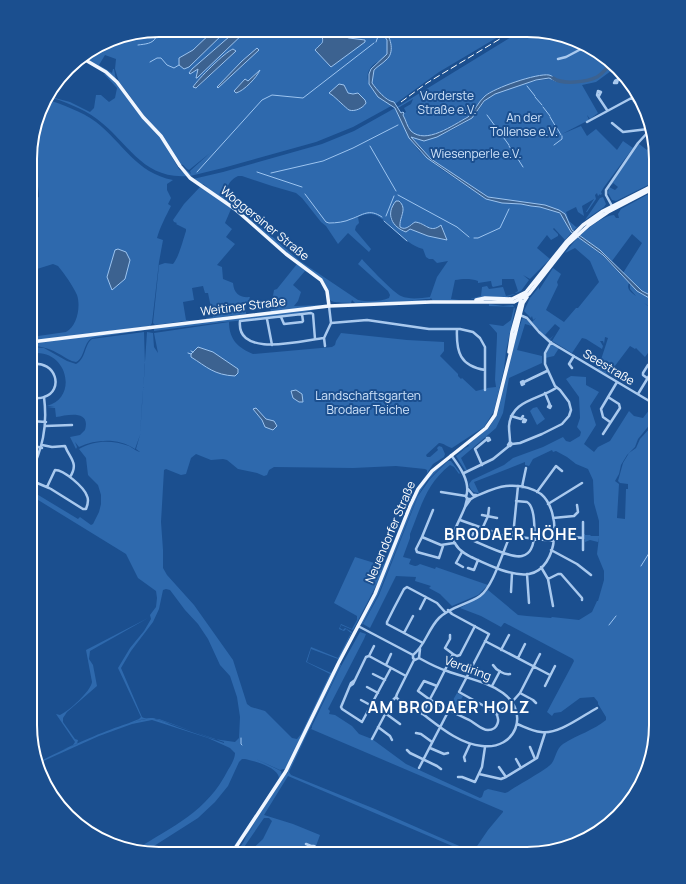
<svg xmlns="http://www.w3.org/2000/svg" width="686" height="884" viewBox="0 0 686 884" font-family="Manrope,sans-serif">
<style>
.green{fill:#2e69ad;fill-rule:evenodd}
.water{fill:#3c6290;stroke:#9cc4f0}
.lines{fill:none;stroke-linecap:round;stroke-linejoin:round}
.stream{stroke:#9cc4f0;stroke-width:1}
.river{stroke:#3c6290;stroke-width:3.5}
.minor{stroke:#a9c9ee;stroke-width:2.5}
.major{stroke:#f0f6ff;stroke-width:3.5}
.rail{stroke:#fff;stroke-width:1;stroke-dasharray:7 3;stroke-linecap:butt}
.labels{text-anchor:middle;dominant-baseline:central;stroke-width:4;stroke-linejoin:round;paint-order:stroke}
.park-label{font-size:12px;fill:#cfe3fa;stroke:#1b4f8f}
.street-label{font-size:12px;fill:#fff;stroke:#1b4f8f}
.district-label{font-size:16px;font-weight:bold;letter-spacing:1px;fill:#fff;stroke:#1b4f8f}
.rim{fill:none;stroke:#fff;stroke-width:2}
</style>
<rect width="100%" height="100%" fill="#1b4f8f"/>
<path class="green" d="M159,30H214L193,50L179,58V65L184,69L189,67L227,30H237L192,69L189,73L190,74L198,69L196,77L197,78L247,30H324L322,32L324,40L322,43L315,50L331,67L365,41V40C352,37 343,39 331,31H381L387,40V54C384,60 377,61 372,66C358,82 380,99 393,105L353,127L316,142L223,168L190,176L182,166L191,174L190,171L210,153L189,170L187,169L183,165L180,164L162,136L144,116L127,92L119,82L115,69L116,59L105,55L99,65L112,73L113,69H114L116,80L106,72L83,57L118,37ZM257,48L259,50L217,88V87L242,61ZM233,49L236,51L197,88L193,87C198,79 225,52 233,49ZM260,70V71L238,93H236L234,91L245,79L248,81ZM339,84L344,85L348,93L353,94L358,93L365,100L366,103C363,108 355,112 349,110C347,108 336,98 332,95L330,93Z
M385,31H422L424,33L429,31H508L439,72L395,104L381,94L372,83L374,70C377,66 383,64 386,60C394,52 392,39 385,31Z
M521,31H544L605,57L615,68L596,82L582,85L598,113L590,119L587,115L589,120L562,134L581,126L587,136L596,129L617,150L623,141L633,148L604,187L601,192L602,194L600,195V194L598,196L597,193L595,195L596,199L587,212H586L594,199L582,206L584,216L578,212L576,207L566,212L569,221L576,227L578,226L573,231L565,214L541,205L488,197L431,159L417,144L411,136C427,143 442,135 457,127C462,124 468,121 473,117C479,112 481,103 488,98C503,88 538,78 555,79L552,76C539,73 496,87 486,95C478,102 475,111 468,117C453,125 426,145 411,131C407,127 405,120 402,115L406,112L404,108L411,104L413,99L398,108L397,107Z
M105,73L117,83L160,137L179,169L187,176C142,179 129,143 97,119C82,108 65,102 47,96L70,102L90,112L94,108L96,95H101L109,102L115,98L117,88L104,74Z
M46,99C63,105 81,111 96,122C123,143 136,173 173,180L167,184V190L171,198L168,204L171,206C166,216 160,227 157,238L163,240L159,262L152,323L150,326L31,341V337L66,332C77,326 81,307 77,295C73,286 64,273 58,266L53,264L37,269L35,268L31,263V201L39,197V194L32,141ZM115,250L118,284L112,289L107,277Z
M395,108L409,138L420,152L441,169L486,199L502,203H521L531,206L540,207L558,212L563,217L571,233L565,240L554,228L553,229L558,234V236L551,240L547,235L537,248L550,259L530,279L523,275L529,280L521,291L516,293H515L518,291L514,279H502V285L493,287L492,286L491,281L478,283V281C470,278 462,279 455,280L451,299L459,300L433,301L431,298L430,299H415L426,300V301L355,303L352,300L351,303C345,302 335,304 330,300L327,288L324,282L276,244L248,218L206,188L207,187L203,184L202,185L193,179L223,172L322,144L354,131ZM238,176H242L272,186L296,193L302,198L321,222L326,226L338,244L348,233L369,252L371,249L355,230L356,226L359,223L358,217C362,215 366,214 371,214C386,215 402,244 423,249L426,257L429,259H433L437,263L448,261L437,277L430,297C421,298 410,300 401,296C395,294 367,265 362,259L358,264L388,291L390,295L389,298C380,302 367,302 358,300L300,261L229,199C223,191 229,180 238,176ZM396,201L403,213L399,223L400,227L402,228H407L411,224L421,223C428,228 433,230 442,226L447,240L428,236L410,229L401,230L390,219L391,210Z
M652,143L656,159V181L616,201L612,200L608,193L609,187L615,190L618,187L613,183L612,185L611,184L639,144L647,150Z
M200,187L220,199L242,217L231,209L225,223L232,229L226,237L235,244L217,265L222,267L223,279L233,283C234,294 240,298 250,297L246,307V314L270,311L206,319V318L213,317L208,293H205L203,286L192,288L194,300L183,302L186,320H193L155,325L153,323L159,265L165,263L173,264C179,257 183,240 186,231V229L176,224L177,223L174,222L173,220L184,204Z
M656,190V195L653,197L651,201L656,207V298L642,291L623,273L642,243L632,234L612,261L600,250L580,236C586,229 605,215 614,215L616,218H619L618,214L621,209Z
M603,197L606,204L604,207L585,220L600,198Z
M578,237L603,256L629,283C626,289 631,292 636,296L630,289V284L637,291L656,302V311L644,303L656,312V342L645,357L636,348L635,349L630,346L608,375L598,369L608,338L605,337L604,344L603,341H600L603,346L602,349L586,339L582,338L572,353L552,341L560,328L555,324L545,335L550,339L554,335L550,340L539,332L540,330L536,328L532,322L536,318L533,320L532,316L531,318L524,311L530,298L539,287V290L553,268L561,274L557,282L558,285L546,310L564,322L576,308H578L599,282L590,261L575,248L565,253Z
M297,264L311,274L305,271L293,285L301,292L298,301L294,306L323,305L271,312L268,299L271,300L273,296L274,290L277,289Z
M487,286L489,289L503,287L506,296L514,294H515L507,297H485L470,299L481,296L482,287Z
M489,304L503,306L513,305L515,309L506,351L504,369L494,411L484,427L452,448C447,447 444,443 439,443L426,455L427,457H430L438,450L437,448L439,446L442,447L445,454L444,457L433,464L415,492L379,580L353,630L341,625L340,628L343,630L345,628L352,632L338,662H337L338,659L311,649L307,662L331,673L337,664L285,770L284,769L280,770L256,759L281,771L282,775L277,784L231,853H229L260,808L279,778C278,767 254,761 245,759H242L239,762L228,786L215,802L198,818L143,853L135,850C173,826 207,812 228,770C231,765 235,759 235,753L230,748L208,738L152,720L132,724L99,736L39,763V762C60,751 133,716 154,719C162,720 169,724 177,727C192,732 208,738 224,743V742L154,718L144,719L129,723L139,719L141,717L118,668L130,648L144,631L151,619L150,615L156,607L157,598L156,591L138,578L126,554L30,495V490L78,519L80,517L91,525L93,524L99,512L101,504V495L98,485L88,475L86,458L79,449C95,440 112,440 129,446C133,448 136,451 140,452L136,449L140,435L147,332L153,333L154,347L158,353L154,333L229,322C229,339 238,348 253,354L332,347L335,345L336,341L341,333L407,340L444,342V351L440,356L458,374V376L461,379L462,378L476,391L484,389L485,391L487,388L496,387L495,380L497,337V333L489,324L503,326L511,320L514,307L489,306ZM196,454L211,460L223,459L227,460L238,469L257,473L264,476L267,475L269,470L274,467L353,468L396,466L425,469L427,470V473L413,495L384,564L381,565L355,557L334,603L357,616V620L352,629L341,624L339,629L344,631L346,629L351,633L338,658L311,647L306,662L330,674L301,734L297,739L292,738L265,711L251,707L247,704L233,660L194,605L167,575L163,568V550L161,522L164,470L166,469L181,475L186,474L191,458ZM166,589L170,590L185,610L198,624L208,639L220,665L230,676L237,697L240,717L239,738L235,742L214,739L159,719L144,718L142,717L121,668L131,651L153,622L159,609L163,590Z
M307,309L314,310C284,317 253,320 223,322V320Z
M523,318L527,320L532,326L525,324L517,350L542,356V363L509,378L503,413L496,428L461,458L467,470H465L456,456L466,448L456,454L458,452L469,446L468,444L471,442L490,426L497,415L520,322L518,332L522,319Z
M223,320V322L154,331V328Z
M145,330L92,338C83,343 85,358 76,362C70,361 66,358 61,355C51,349 42,346 31,346V343Z
M144,332L145,365L142,403L140,435L135,449C118,438 97,439 79,447L75,442L77,447L76,449L70,437L80,435L85,430C91,409 67,415 56,417L55,408H47L55,407L47,406C78,398 68,351 35,353V351H31V347L44,348L67,361L76,364C86,359 84,345 92,339Z
M551,344L559,348L554,356L545,358L547,351Z
M571,376L586,377V385L599,392L590,406L596,425L584,444L594,452L598,447L610,441L629,411L634,416L643,418L650,409L656,410V417L638,439L635,447L627,455L621,465L619,474L615,481L619,484L617,518L625,519L626,489H628V484L620,483L618,481L623,463L629,453L636,448L640,439L650,428L654,422H655L656,423L651,428L648,435L656,438V733L634,797L584,841L527,854H471L288,776L264,815L293,824L320,835L316,846L307,845L311,847H314L324,853H248L263,839L272,821L269,818H264L240,853H236C243,843 249,834 255,822L244,841L248,831L285,773L287,774L288,772H287L339,664L341,665L295,758L309,730L312,728V726L340,668L360,632L366,634L364,639L328,709L330,711L329,714L335,715L352,726L359,734L372,739L406,764L480,798L482,797L484,791L488,789L505,793L508,792C516,786 548,769 552,763C556,757 556,749 563,744C577,735 594,730 606,720V717L598,704V702L594,697L580,698L561,712L554,713L552,716L547,712L571,667L574,661L573,659L505,623H504L501,627L481,616L460,608L478,598L488,590L518,615L527,616L551,618L552,617L579,620L592,612L597,601H598L604,580V571L597,554L599,537L598,542L590,540L585,542V539H583V534H585V535H590L591,536H599V521L594,503L593,480L588,469L576,464L567,457L556,451L553,452L552,450L533,459L529,466L525,465V462L474,482L479,493C472,493 470,489 469,484L472,480L504,465L513,458L543,447L563,437L566,441L570,442L580,436L581,432L577,427L580,418L579,397L566,379ZM311,729L503,811V812L488,830L473,852L375,809L291,775L289,772L309,730Z
M537,407L545,419L537,425L530,411L533,408Z
M447,461L427,481L418,495L378,595L362,625L361,623L417,494L430,474Z
M448,461H451L460,473L459,474L454,467L450,465C426,484 421,507 410,534V538L403,557L411,559L409,564C414,566 416,567 420,564L435,569L436,567L488,585L478,595L452,606L440,594L429,588L431,586L415,581L416,577L396,576L370,628L363,624L379,595L418,496L430,479Z
M148,618L90,651L89,659L93,665L97,686L67,712L63,718V722L75,739L78,740L77,744L62,750L73,745L75,742L56,714L60,715C69,711 91,691 92,682L86,650Z
M457,693L463,696L454,712L449,709L453,700Z"/>
<path class="water" d="M214,30H227L189,67L184,69L179,65V58L193,50Z
M237,30H247L197,78H196L198,69L190,74L189,73L192,69Z
M324,30C333,31 340,36 349,38C354,39 360,39 365,40V42L331,67L315,50C324,40 323,46 322,32Z
M381,31H385C391,38 395,53 386,60C382,64 378,66 374,70L372,83C377,90 386,101 394,102L401,113L403,112L404,113L403,115C406,120 407,127 411,131C426,145 453,125 468,117C475,111 478,102 485,96C494,88 537,73 549,75C553,76 554,78 556,81L549,78L536,80L495,94L484,101L472,118L437,137L424,141L411,137L431,159L488,197L545,205L559,210L565,214L572,230L600,250L642,291L656,298V302L637,291L603,255L571,232L560,213L540,207L531,206L521,204L502,203L486,199L427,158L409,138L395,108L378,97L369,84V74L371,69L387,54V40Z
M257,48L259,50L218,88L217,87L242,61Z
M233,49L236,51L196,88L193,87C198,79 225,52 233,49Z
M260,70C257,77 244,91 236,93L234,91L245,79L248,81Z
M339,84L344,85L348,93L353,94L358,93L365,100L366,103C363,108 355,112 349,110C346,108 336,98 332,95L329,93Z
M396,201H399C408,209 399,217 400,227C406,231 410,225 415,222C426,223 430,234 441,225L447,240L428,236L410,229L406,232C392,227 385,214 396,201Z
M118,249L126,252L130,260L125,279L112,290L107,277L115,250Z
M198,347L213,352L238,369V373L235,376C214,375 207,367 191,357V354Z
M296,390L302,394L303,402H299L293,398L291,391Z
M256,408L266,419L274,421L277,426L273,430L265,427L262,420L253,409Z"/>
<g class="lines">
<path class="stream" d="M376,42L380,31
M138,45C145,44 153,44 156,37L153,31
M150,62L157,58H161L167,65L174,68L179,65
M527,86L535,96
M535,97L542,105
M543,107L550,116
M487,115L509,145
M550,117L556,127
M557,128L561,135
M554,145L562,139V136
M370,146L396,191
M509,146L515,155
M516,156L523,167
M197,172L262,100L272,95L303,98L374,43
M257,172L302,187
M271,173L323,161L353,148L398,125
M305,194L326,222L329,223C336,223 345,222 351,219C363,215 369,208 382,217
M398,195L457,227L469,237
M386,216L394,196
M384,221L407,241
M474,238H478L500,228L509,209
M191,351L193,352
M188,353L191,354
M641,566L656,542
M609,625L616,616
M241,738V744L242,745
M244,853L247,850"/>
<path class="river" d="M553,78C562,85 587,82 597,77C602,74 607,68 611,64"/>
<path class="minor" d="M558,59L566,57L583,48
M618,79L617,83H614L615,81C617,79 620,79 623,79
M628,84L634,101L646,116
M599,96L601,92L598,91L597,95L607,110
M587,122L637,95
M612,123L623,132L648,129L649,130
M612,206L606,195V190L638,143L649,131
M329,306L331,323
M520,315L527,318L539,332L550,342L656,405
M281,317L284,324L302,322L303,321L302,314
M267,319L272,345
M331,323L367,320L429,329H460L473,332L480,338L485,347V390
M457,329C456,352 460,366 485,370
M324,338L325,346
M315,339L313,314L311,313L240,321C236,359 304,340 324,338L331,323
M572,368L569,364L574,356
M647,378L643,375V373L648,365L656,359
M523,381L524,384L522,385L521,382Z
M524,382L547,371
M31,384L32,398
M654,385L656,381
M545,393L550,405
M638,394L649,376L656,374
M31,398C35,398 40,399 44,397C64,391 57,360 31,364
M549,405L551,406L550,408L548,407Z
M511,416L521,419L523,416
M524,419L526,420L525,422H523Z
M31,421L46,422
M610,422L603,417L601,409L617,382
M45,426L72,425
M603,434L620,408L619,404L608,397
M487,438H489L490,440L488,441Z
M510,442C510,437 509,432 509,426C511,400 538,400 556,388
M510,442L512,444L510,446L508,445Z
M512,444L520,443L542,434L562,424L569,416L571,410L569,402L560,390L555,386L545,364V353L551,342
M31,445L42,448
M42,445L52,447L65,446C70,459 79,463 70,477
M451,455C460,467 471,482 466,497L468,499H471L474,497C484,493 495,487 506,486C517,485 531,487 541,494C562,511 559,569 529,574C512,577 486,564 471,557C442,542 456,530 465,507
M482,465L475,449L487,439
M464,473L493,459L509,446
M30,476C42,448 48,428 44,397
M30,480L49,488L51,489L83,509H86C88,504 89,500 87,496C84,487 64,470 55,470L47,487
M522,487L526,468
M468,489L473,495H476
M441,492L466,496
M537,492L556,466L562,471
M467,499L465,507L470,500
M548,504L582,483
M433,510L422,537L441,545L454,543
M482,515L497,518
M553,518L574,516L578,512L577,505
M460,520L502,535L554,541
M477,526L471,538L472,540C482,544 512,559 522,556C526,555 529,553 531,549C536,540 536,507 527,502L516,501
M483,527L488,516L489,508
M555,535L583,538
M513,536L518,486
M422,537L416,549L417,552L439,558L443,546
M551,550L577,564L591,575
M583,550V522
M462,552L456,563L463,567
M541,567L548,579L553,606
M468,568L474,570L478,560
M527,574L529,603
M548,579L558,574H561L582,598V600
M511,592L512,573
M394,608L404,589L407,587L437,603L445,612
M394,608L387,622V624L423,643
M420,609L426,597
M358,626L413,655V658L415,660L419,658L420,649
M404,633L413,616
M450,635V639L445,648L453,654
M485,641L550,675
M501,650L509,635
M413,655C425,646 428,629 439,618C451,606 467,605 480,596C493,587 503,551 510,536
M369,656L406,676
M518,658L525,644
M414,660L397,694L396,697C401,704 416,710 424,715C441,728 460,744 482,746C516,750 530,713 503,693C486,681 466,678 447,671C437,668 428,663 419,658
M386,665L391,654
M493,665C496,670 504,675 510,674
M373,674L385,680
M355,680L351,683L341,707L342,709L362,722L391,668
M350,686L353,684L366,657L369,656L374,646
M492,686L500,671
M545,686L555,666
M367,687L378,693
M520,693L533,700L536,703
M361,700L385,713L400,724
M512,702L520,693L540,654
M449,710L429,699L418,691L424,681L437,686L453,654L457,656L460,655L475,626
M422,714L437,686
M497,714L504,708
M517,724C525,727 532,731 541,732C558,735 582,716 597,708
M378,727L390,736L392,740
M416,733L421,734L432,742
M372,739L392,701L396,697
M530,747L535,759
M430,748L444,754L448,753
M407,750L410,753L437,766L441,769
M516,759L521,768
M465,761L464,757L470,744
M499,767L506,777
M419,768L449,710C456,714 465,718 471,721C476,724 482,730 488,730C498,730 501,719 495,712L459,692L489,634L452,614L448,610
M479,774L501,779L506,777L537,758L545,733
M458,777H462L475,782L482,767L485,747
M306,844L311,846H314L326,853"/>
<path class="major" d="M82,58L106,72L117,82L143,117L161,136L180,166L190,178L235,209L286,254L321,280L327,291L329,306
M476,300L485,298L512,299L526,292L566,242L583,225L603,211L656,184
M31,342L329,306L431,302H514L529,294L568,244L589,225L608,212L656,187
M509,352L512,332L521,300
M232,853L286,771L338,664L375,594L410,506L418,489L432,471L486,428L495,415L523,303L527,297"/>
<path class="rail" d="M401,102L427,83L513,31"/>
</g>
<g class="labels">
<g class="park-label">
<text x="447" y="95">Vorderste<tspan x="447" dy="14">Straße e.V.</tspan></text>
<text x="524" y="117">An der<tspan x="524" dy="14">Tollense e.V.</tspan></text>
<text x="476" y="153">Wiesenperle e.V.</text>
<text x="368" y="395">Landschaftsgarten<tspan x="368" dy="14">Brodaer Teiche</tspan></text>
</g>
<g class="street-label">
<text transform="translate(265 223) rotate(39)">Woggersiner Straße</text>
<text transform="translate(243 306) rotate(-7)">Weitiner Straße</text>
<text transform="translate(609 367) rotate(31)">Seestraße</text>
<text transform="translate(390 532) rotate(-67)">Neuendorfer Straße</text>
<text transform="translate(468 668) rotate(20)">Verdiring</text>
</g>
<g class="district-label">
<text x="511" y="534">BRODAER HÖHE</text>
<text x="449" y="707">AM BRODAER HOLZ</text>
</g>
</g>
<path d="M0 0H686V884H0ZM159 37H527A122 122 0 0 1 649 159V725A122 122 0 0 1 527 847H159A122 122 0 0 1 37 725V159A122 122 0 0 1 159 37Z" fill="#1b4f8f" fill-rule="evenodd"/>
<path class="rim" d="M159 37H527A122 122 0 0 1 649 159V725A122 122 0 0 1 527 847H159A122 122 0 0 1 37 725V159A122 122 0 0 1 159 37Z"/>
</svg>
